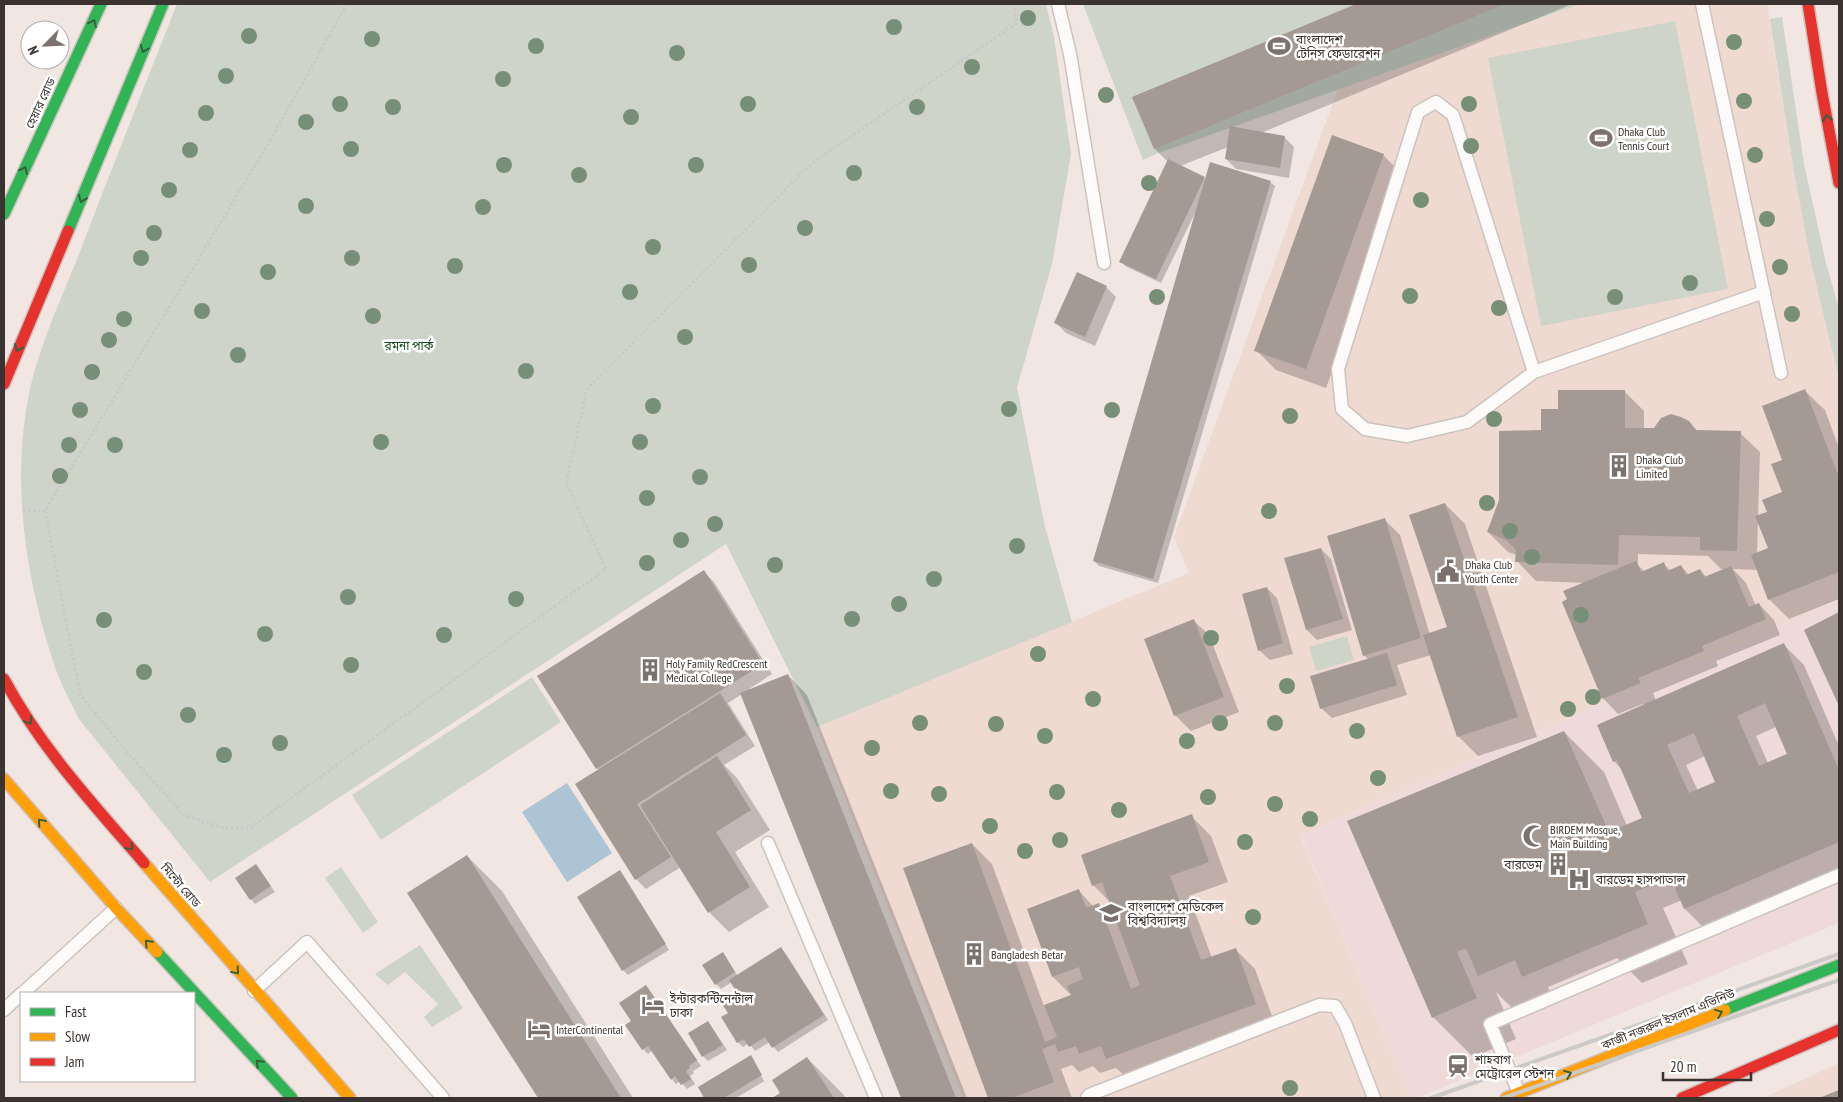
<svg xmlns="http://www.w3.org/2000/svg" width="1843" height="1102" viewBox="0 0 1843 1102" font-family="'PT Sans Narrow','Noto Sans Bengali',sans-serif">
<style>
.built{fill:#eedad1}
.medical{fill:#eddad9}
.green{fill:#ced4c8}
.water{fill:#adc4d4}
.shadow{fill:#0003;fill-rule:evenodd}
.building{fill:#a59993;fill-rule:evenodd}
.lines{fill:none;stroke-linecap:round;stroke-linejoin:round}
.lane-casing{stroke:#ccc3bf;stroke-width:15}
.fast-casing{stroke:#ccc3bf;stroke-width:14}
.slow-casing{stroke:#ccc3bf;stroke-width:14}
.jam-casing{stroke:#ccc3bf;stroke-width:14}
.path{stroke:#cbc8c6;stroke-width:3;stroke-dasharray:2.5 2.5;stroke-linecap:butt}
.lane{stroke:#fdfbfa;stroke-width:12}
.fast{stroke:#30b455;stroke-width:11}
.slow{stroke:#ff9f0a;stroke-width:11}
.jam{stroke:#e5322d;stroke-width:11}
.rail{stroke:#cccac8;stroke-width:4}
.tree{fill:#788f77}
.oneway{stroke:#37603c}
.labels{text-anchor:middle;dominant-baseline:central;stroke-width:5;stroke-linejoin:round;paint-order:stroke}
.poi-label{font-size:12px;fill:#3b332f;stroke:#fff;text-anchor:start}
.street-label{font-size:12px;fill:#3b332f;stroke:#fff}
.park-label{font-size:12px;fill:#154821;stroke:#fff}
</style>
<rect width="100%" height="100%" fill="#f1e6e1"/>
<path class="built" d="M1580,4H1767L1793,166L1811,263L1839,379V600L1300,836L1411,1098H963L817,727L1189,573L1174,537L1338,89Z
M1839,1063V1098H1763Z"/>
<path class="medical" d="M1839,600V923L1417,1098H1411L1301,836Z"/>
<path class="green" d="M177,4H1046L1054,37L1071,154L1052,264L1017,388L1045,527L1072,622L817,727L726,544L210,882L79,719C70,700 59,681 53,661C27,582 13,493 26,411C34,356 59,305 79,254C111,170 144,87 177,4Z
M1083,4H1580L1156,154L1143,160Z
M1782,17L1804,164L1825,259L1839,309V379L1811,263L1793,166L1770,19Z
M1675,21L1728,289L1541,326L1488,58Z
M1347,636L1354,660L1316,671L1309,647Z
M532,677L561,722L381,840L352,795Z
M341,867L378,922L363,933L325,878Z
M420,945L463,1008L432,1027L424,1017L438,1004L405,972L388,985L375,974Z"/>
<path class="water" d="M567,783L612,853L567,882L522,812Z"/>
<path class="shadow" d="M1359,4H1572L1261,133L1284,137L1294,147L1289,178L1236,169L1226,159L1228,147L1180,166L1206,180L1270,182L1275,186L1158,583L1099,566L1094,561L1196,213H1195L1161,283L1125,266L1121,261L1168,162L1155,149L1133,97Z
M1383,155L1403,175L1326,388L1276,370L1256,350Z
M1106,287L1116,297L1095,346L1066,333L1056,323Z
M1624,391L1644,411V429H1655L1688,422L1697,431L1740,433L1760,452L1758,517L1768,513L1784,493V461L1805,391L1825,410L1839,448V599L1789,619L1769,599L1758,570L1733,569L1746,583L1756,606L1759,604L1774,620L1780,635L1716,661L1718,666L1653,693L1656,701L1784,645L1804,665L1839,746V870L1705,929L1685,909L1682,900L1663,908L1688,964L1642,983L1617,958L1548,987L1554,1000L1519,1015L1496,992L1516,1039L1473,1057L1433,1017L1348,822L1564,732L1604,772L1627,826L1643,819L1622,770L1614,761L1599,726L1644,706L1643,704L1618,714L1603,698L1586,583L1536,581L1517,561V555L1508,552L1488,532L1542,432L1560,410ZM1758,520L1770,549L1757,554ZM1638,554L1708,556L1721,569H1727L1707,578L1700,570L1689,575L1681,566L1671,571L1664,564L1645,572L1638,565ZM1776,727L1788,754L1768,763L1756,736ZM1705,756L1717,782L1698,791L1686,765Z
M1445,504L1465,524L1537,737L1478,756L1458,736L1431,655L1397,665L1407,695L1332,718L1321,708L1369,660L1364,655L1384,519L1400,535L1430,635L1448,628Z
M1321,549L1331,559L1352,630L1317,640L1307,630L1286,559Z
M704,572L714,582L772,674L749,689L750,690L788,675L807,695L967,1098H902L742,694L728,703L755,746L724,765L737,778L770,830L735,852L769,907L729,932L709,912L681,867L646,889L636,879L599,771L539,676Z
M1267,588L1277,598L1293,654L1270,660L1259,650Z
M1839,614V703L1805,631Z
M1193,620L1209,635L1239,712L1191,731L1176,716L1145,639Z
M1191,816L1211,836L1228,882L1189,896L1212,958L1235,949L1255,969L1275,1024L1127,1078L1116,1068L1100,1073L1093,1066L1079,1072L1072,1065L1061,1069L1072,1098H989L905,869L972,844L992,864L1044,1006L1072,996L1053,977L1079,891L1094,907L1099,905L1119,925L1111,903L1093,885Z
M467,856L502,891L633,1098H539L409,893Z
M255,865L275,892L255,904L251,899Z
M620,872L624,877L669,950L628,975L623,970Z
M781,949L786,954L828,1020L778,1052L770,1042L755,1051L749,1043L743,1047L738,1042L730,1013L740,994L732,982L721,989L716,984L723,954L738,976Z
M646,986L701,1066L693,1071L694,1073L690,1076L695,1084L687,1089L680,1081L676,1084L672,1079L653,1050L648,1054L643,1049L633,1022Z
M708,1022L727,1050L708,1061L703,1056L689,1034Z
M751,1057L755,1061H753L764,1081L766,1080L736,1098H706L700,1088Z
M807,1058L842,1093L846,1098H774L782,1093Z"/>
<path class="building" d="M1356,4H1505L1154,149L1132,97Z
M1230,126L1285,136L1280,168L1225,159Z
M1332,135L1384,154L1306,369L1254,351Z
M1168,159L1205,177L1156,279L1119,262Z
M1210,162L1271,181L1153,579L1093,561Z
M1077,272L1107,286L1085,337L1054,323Z
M1805,389L1839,477V572L1768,600L1751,555L1768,548L1755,516L1767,512L1762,500L1782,492L1771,464L1782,460L1762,406Z
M1558,390H1625V428H1654L1661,418L1671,414L1681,417L1689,421L1696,430L1741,431L1737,551L1700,550V537L1619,535L1618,565L1515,562L1516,550L1506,540L1487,532L1499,500V431L1541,430V409H1558Z
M1445,503L1518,717L1457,737L1423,635L1447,627L1409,515Z
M1385,518L1421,638L1363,656L1327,536Z
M1321,548L1343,619L1306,630L1284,558Z
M1636,561L1641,572L1664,562L1667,571L1681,565L1686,575L1700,569L1704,577L1731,566L1749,607L1759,603L1766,619L1702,646L1704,651L1638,678L1641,683L1602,699L1562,602L1567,599L1563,591Z
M704,570L763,664L596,769L537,676Z
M1267,587L1283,643L1258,651L1242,594Z
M1839,612V706L1804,630Z
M1194,619L1224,697L1174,716L1144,639Z
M1784,643L1839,770V842L1684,909L1670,877L1635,892L1648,924L1522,977L1515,960L1478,976L1466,948L1457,952L1477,998L1432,1018L1347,821L1564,731L1609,832L1642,818L1617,760L1613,762L1597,725ZM1765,703L1787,754L1759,766L1737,716ZM1694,733L1715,782L1689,793L1667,745Z
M1387,653L1397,685L1320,709L1310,676Z
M788,674L956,1098H901L740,693Z
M720,693L746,735L637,804L671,857L635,880L575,784Z
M717,756L751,810L716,832L750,887L708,913L640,805Z
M1192,814L1209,862L1170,876L1201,960L1236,948L1256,1004L1106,1059L1101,1046L1079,1054L1076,1046L1058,1052L1055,1044L1042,1049L1054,1082L1011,1098H988L903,868L972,843L1045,1042L1057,1037L1044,1005L1071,995L1067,986L1083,979L1079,967L1052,977L1027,909L1079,889L1086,908L1099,903L1131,989L1140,985L1102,882L1092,886L1081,855Z
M467,855L621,1098H538L407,893Z
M256,864L271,886L250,900L235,878Z
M620,870L666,944L622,971L577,897Z
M781,947L824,1015L772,1048L765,1037L749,1047L744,1039L737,1043L721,1017L728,1013L722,1004L738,994L729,980Z
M723,952L735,972L715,985L702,965Z
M646,985L697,1060L689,1066L690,1068L686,1071L691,1079L681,1085L675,1076L671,1080L648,1046L642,1050L625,1025L631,1021L619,1003Z
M708,1021L723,1045L702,1057L688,1033Z
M751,1055L762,1075L724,1098H704L698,1087Z
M807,1057L834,1098H772L780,1093L772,1080Z
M1839,1090V1098H1819Z"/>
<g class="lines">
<defs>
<path id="lane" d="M1058,4L1070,54L1104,263
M1702,4L1781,373
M1534,372L1453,115L1436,102L1418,112L1338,369L1342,409L1365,429L1407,436L1467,422L1534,372L1764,292
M768,843L876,1098
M254,991L307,942L443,1098
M23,993L116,908
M4,1010L21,994
M1519,1093L1490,1024L1839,875
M1087,1098L1089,1095L1319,1005L1335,1006L1345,1023L1374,1098"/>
<path id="fast" d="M4,214L101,4
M68,231L163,4
M157,952L292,1098
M1725,1010L1839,965"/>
<path id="slow" d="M4,779L116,908L157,952
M144,863L350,1098
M1506,1098L1725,1010"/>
<path id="jam" d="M1808,4L1822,93L1839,183
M4,384L68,231
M4,679C41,748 93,804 144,863
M1682,1098L1839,1030"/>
</defs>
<use href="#lane" class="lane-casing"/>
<use href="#fast" class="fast-casing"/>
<use href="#slow" class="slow-casing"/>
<use href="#jam" class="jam-casing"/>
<path class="path" d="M347,4L263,153L45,511L80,694L127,752L184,815L223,828H250L606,569L566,483L587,389L812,163L1017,23L1013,4
M23,510L45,511"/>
<use href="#lane" class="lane"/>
<use href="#fast" class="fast"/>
<use href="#slow" class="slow"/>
<use href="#jam" class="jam"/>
<path class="rail" d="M1431,1098L1839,954
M1503,1098L1839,980"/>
</g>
<g class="tree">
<circle cx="1028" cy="18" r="8"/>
<circle cx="894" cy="27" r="8"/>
<circle cx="249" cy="36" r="8"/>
<circle cx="372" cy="39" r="8"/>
<circle cx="1734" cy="42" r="8"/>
<circle cx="536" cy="46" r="8"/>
<circle cx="677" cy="53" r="8"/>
<circle cx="972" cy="67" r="8"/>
<circle cx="226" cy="76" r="8"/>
<circle cx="503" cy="79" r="8"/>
<circle cx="1106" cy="95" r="8"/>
<circle cx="1744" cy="101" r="8"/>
<circle cx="340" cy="104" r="8"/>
<circle cx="748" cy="104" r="8"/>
<circle cx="1469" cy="104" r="8"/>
<circle cx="393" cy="107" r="8"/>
<circle cx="917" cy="107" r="8"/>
<circle cx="206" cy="113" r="8"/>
<circle cx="631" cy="117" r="8"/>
<circle cx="306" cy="122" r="8"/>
<circle cx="1471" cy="146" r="8"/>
<circle cx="351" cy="149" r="8"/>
<circle cx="190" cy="150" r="8"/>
<circle cx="1755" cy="155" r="8"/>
<circle cx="504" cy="165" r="8"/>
<circle cx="696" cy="165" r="8"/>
<circle cx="854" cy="173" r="8"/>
<circle cx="579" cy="175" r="8"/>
<circle cx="1149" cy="183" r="8"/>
<circle cx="169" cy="190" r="8"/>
<circle cx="1421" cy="200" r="8"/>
<circle cx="306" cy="206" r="8"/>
<circle cx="483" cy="207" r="8"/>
<circle cx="1767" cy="219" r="8"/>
<circle cx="805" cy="228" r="8"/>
<circle cx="154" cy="233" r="8"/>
<circle cx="653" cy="247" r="8"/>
<circle cx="141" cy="258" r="8"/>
<circle cx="352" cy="258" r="8"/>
<circle cx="749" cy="265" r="8"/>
<circle cx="455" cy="266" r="8"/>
<circle cx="1780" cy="267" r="8"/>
<circle cx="268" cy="272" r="8"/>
<circle cx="1690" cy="283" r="8"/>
<circle cx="630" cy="292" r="8"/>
<circle cx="1410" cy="296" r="8"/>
<circle cx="1157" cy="297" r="8"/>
<circle cx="1615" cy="297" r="8"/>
<circle cx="1499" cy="308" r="8"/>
<circle cx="202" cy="311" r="8"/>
<circle cx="1792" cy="314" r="8"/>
<circle cx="373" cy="316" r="8"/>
<circle cx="124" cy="319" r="8"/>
<circle cx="685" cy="337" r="8"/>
<circle cx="109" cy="340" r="8"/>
<circle cx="238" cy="355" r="8"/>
<circle cx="526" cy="371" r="8"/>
<circle cx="92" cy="372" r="8"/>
<circle cx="653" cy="406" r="8"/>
<circle cx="1009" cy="409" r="8"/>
<circle cx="80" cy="410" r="8"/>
<circle cx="1112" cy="410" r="8"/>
<circle cx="1290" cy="416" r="8"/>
<circle cx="1494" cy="419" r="8"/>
<circle cx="381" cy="442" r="8"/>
<circle cx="640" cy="442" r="8"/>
<circle cx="69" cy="445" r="8"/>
<circle cx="115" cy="445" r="8"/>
<circle cx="60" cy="476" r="8"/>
<circle cx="700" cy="477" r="8"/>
<circle cx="647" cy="498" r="8"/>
<circle cx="1487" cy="503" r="8"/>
<circle cx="1269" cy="511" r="8"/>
<circle cx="715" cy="524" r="8"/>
<circle cx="1510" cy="531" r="8"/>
<circle cx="681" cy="540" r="8"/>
<circle cx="1017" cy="546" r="8"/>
<circle cx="1532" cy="557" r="8"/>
<circle cx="647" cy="563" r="8"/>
<circle cx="775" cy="565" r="8"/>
<circle cx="934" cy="579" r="8"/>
<circle cx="348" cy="597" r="8"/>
<circle cx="516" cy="599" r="8"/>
<circle cx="899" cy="604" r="8"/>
<circle cx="1581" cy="615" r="8"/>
<circle cx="852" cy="619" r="8"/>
<circle cx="104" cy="620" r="8"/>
<circle cx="265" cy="634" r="8"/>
<circle cx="444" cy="635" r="8"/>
<circle cx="1211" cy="638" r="8"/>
<circle cx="1038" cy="654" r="8"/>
<circle cx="351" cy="665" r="8"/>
<circle cx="144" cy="672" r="8"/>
<circle cx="1287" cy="686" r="8"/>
<circle cx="1593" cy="697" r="8"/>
<circle cx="1093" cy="699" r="8"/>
<circle cx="1568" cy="709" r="8"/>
<circle cx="188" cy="715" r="8"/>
<circle cx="920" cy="723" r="8"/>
<circle cx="1220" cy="723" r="8"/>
<circle cx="1275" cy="723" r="8"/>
<circle cx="996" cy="724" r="8"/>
<circle cx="1357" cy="731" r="8"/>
<circle cx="1045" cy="736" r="8"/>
<circle cx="1187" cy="741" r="8"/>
<circle cx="280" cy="743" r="8"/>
<circle cx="872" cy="748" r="8"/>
<circle cx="224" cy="755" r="8"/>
<circle cx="1378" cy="778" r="8"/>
<circle cx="891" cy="791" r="8"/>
<circle cx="1057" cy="792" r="8"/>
<circle cx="939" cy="794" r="8"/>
<circle cx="1208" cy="797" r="8"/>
<circle cx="1275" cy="804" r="8"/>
<circle cx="1119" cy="810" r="8"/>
<circle cx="1310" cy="819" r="8"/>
<circle cx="990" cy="826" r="8"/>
<circle cx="1060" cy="840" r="8"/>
<circle cx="1245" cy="842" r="8"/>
<circle cx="1025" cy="851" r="8"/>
<circle cx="1253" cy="917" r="8"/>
<circle cx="1290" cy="1088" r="8"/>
</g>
<defs><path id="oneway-chevron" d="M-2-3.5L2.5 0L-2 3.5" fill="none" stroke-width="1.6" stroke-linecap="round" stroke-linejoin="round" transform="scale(1.25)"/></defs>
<g class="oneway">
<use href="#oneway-chevron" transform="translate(93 23) rotate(-65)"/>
<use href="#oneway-chevron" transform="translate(144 49) rotate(112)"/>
<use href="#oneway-chevron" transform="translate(1827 118) rotate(-101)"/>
<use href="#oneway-chevron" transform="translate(24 170) rotate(-65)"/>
<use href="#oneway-chevron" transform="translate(82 199) rotate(112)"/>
<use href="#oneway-chevron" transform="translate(18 348) rotate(114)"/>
<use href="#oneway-chevron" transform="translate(29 721) rotate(56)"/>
<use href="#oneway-chevron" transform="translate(41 822) rotate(-131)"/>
<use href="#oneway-chevron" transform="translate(130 847) rotate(49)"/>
<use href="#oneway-chevron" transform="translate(148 943) rotate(-133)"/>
<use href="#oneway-chevron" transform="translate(236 971) rotate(49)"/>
<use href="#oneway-chevron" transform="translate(1719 1013) rotate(-22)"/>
<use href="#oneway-chevron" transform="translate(259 1063) rotate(-133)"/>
<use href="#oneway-chevron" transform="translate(1568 1074) rotate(-22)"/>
</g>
<defs>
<symbol id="stadium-bare" viewBox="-9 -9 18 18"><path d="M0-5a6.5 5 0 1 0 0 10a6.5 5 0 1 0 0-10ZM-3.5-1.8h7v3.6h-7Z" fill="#7b726d" stroke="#fff" stroke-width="2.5" paint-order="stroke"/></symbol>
<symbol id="building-bare" viewBox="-9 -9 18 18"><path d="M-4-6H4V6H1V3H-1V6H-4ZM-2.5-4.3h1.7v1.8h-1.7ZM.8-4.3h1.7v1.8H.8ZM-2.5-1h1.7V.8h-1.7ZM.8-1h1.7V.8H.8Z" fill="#7b726d" stroke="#fff" stroke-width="2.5" paint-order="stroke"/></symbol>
<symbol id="civic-bare" viewBox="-9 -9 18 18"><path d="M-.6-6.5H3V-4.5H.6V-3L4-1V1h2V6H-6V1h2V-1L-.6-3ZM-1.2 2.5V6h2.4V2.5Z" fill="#7b726d" stroke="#fff" stroke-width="2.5" paint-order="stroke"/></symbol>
<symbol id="mosque-bare" viewBox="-9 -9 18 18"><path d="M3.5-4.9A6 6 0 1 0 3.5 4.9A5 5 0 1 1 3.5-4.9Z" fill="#7b726d" stroke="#fff" stroke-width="2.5" paint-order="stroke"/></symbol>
<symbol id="hospital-bare" viewBox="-9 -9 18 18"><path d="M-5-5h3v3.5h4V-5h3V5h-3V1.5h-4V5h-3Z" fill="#7b726d" stroke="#fff" stroke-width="2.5" paint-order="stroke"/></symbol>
<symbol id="university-bare" viewBox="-9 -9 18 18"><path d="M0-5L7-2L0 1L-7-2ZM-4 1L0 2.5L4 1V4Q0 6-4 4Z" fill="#7b726d" stroke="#fff" stroke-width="2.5" paint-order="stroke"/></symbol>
<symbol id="hotel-bare" viewBox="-9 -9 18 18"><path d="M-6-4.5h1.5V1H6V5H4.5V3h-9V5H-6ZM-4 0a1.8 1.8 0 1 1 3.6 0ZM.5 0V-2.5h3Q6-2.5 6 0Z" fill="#7b726d" stroke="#fff" stroke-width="2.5" paint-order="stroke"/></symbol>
<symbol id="station-bare" viewBox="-9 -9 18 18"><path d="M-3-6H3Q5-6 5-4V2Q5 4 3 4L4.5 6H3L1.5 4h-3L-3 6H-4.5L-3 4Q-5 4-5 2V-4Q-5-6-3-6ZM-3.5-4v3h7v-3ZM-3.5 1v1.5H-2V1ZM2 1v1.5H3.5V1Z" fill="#7b726d" stroke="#fff" stroke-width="2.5" paint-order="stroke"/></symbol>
</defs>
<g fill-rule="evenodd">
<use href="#stadium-bare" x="1263" y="30" width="32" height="32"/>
<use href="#stadium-bare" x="1585" y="122" width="32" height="32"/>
<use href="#building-bare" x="1603" y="450" width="32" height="32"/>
<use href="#civic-bare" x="1432" y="555" width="32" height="32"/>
<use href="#building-bare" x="634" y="654" width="32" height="32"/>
<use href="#mosque-bare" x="1518" y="820" width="32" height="32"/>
<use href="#building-bare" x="1542" y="848" width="32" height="32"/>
<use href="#hospital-bare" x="1563" y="863" width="32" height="32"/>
<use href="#university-bare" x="1095" y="897" width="32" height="32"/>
<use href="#building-bare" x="958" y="938" width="32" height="32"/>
<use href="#hotel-bare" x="637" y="989" width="32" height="32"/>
<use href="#hotel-bare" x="523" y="1013" width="32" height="32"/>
<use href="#station-bare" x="1442" y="1050" width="32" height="32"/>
</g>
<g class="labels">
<g class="poi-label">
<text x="1296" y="39">বাংলাদেশ<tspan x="1296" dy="14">টেনিস ফেডারেশন</tspan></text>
<text x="1618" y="131">Dhaka Club<tspan x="1618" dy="14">Tennis Court</tspan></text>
<text x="1636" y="459">Dhaka Club<tspan x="1636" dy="14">Limited</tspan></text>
<text x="1465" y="564">Dhaka Club<tspan x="1465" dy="14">Youth Center</tspan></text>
<text x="666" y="663">Holy Family RedCrescent<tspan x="666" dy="14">Medical College</tspan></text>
<text x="1550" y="829">BIRDEM Mosque,<tspan x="1550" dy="14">Main Building</tspan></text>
<text x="1542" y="864" text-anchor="end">বারডেম</text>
<text x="1596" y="879">বারডেম হাসপাতাল</text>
<text x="1128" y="906">বাংলাদেশ মেডিকেল<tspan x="1128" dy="14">বিশ্ববিদ্যালয়</tspan></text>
<text x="991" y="954">Bangladesh Betar</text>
<text x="670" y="998">ইন্টারকন্টিনেন্টাল<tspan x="670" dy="14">ঢাকা</tspan></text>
<text x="556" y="1029">InterContinental</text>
<text x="1475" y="1059">শাহবাগ<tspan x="1475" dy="14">মেট্রোরেল স্টেশন</tspan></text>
</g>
<g class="street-label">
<text transform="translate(40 103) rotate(-65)">হেয়ার রোড</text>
<text transform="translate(181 885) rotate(49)">মিন্টো রোড</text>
<text transform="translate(1668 1019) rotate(-22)">কাজী নজরুল ইসলাম এভিনিউ</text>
</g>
<g class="park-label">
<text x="409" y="345">রমনা পার্ক</text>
</g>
</g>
<rect width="1843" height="1102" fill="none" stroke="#3b332f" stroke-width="10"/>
<rect x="20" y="992" width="175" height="90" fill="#ffffff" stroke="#b1adac"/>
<rect x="30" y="1008" width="25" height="8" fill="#30b455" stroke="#b1adac"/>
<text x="65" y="1017" font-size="15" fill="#3b332f">Fast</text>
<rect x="30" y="1033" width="25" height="8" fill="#ff9f0a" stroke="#b1adac"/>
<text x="65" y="1042" font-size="15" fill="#3b332f">Slow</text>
<rect x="30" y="1058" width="25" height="8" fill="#e5322d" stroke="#b1adac"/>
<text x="65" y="1067" font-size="15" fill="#3b332f">Jam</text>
<g transform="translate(45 45) rotate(246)"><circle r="24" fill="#ffffff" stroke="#b1adac"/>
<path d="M0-4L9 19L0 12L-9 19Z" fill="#7b726d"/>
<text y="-8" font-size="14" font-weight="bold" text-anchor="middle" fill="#3b332f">N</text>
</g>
<path d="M1663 1072v8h88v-8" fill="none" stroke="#3b332f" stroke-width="2.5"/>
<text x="1670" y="1072" font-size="15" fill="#3b332f" stroke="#ffffff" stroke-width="4" paint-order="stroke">20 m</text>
</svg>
